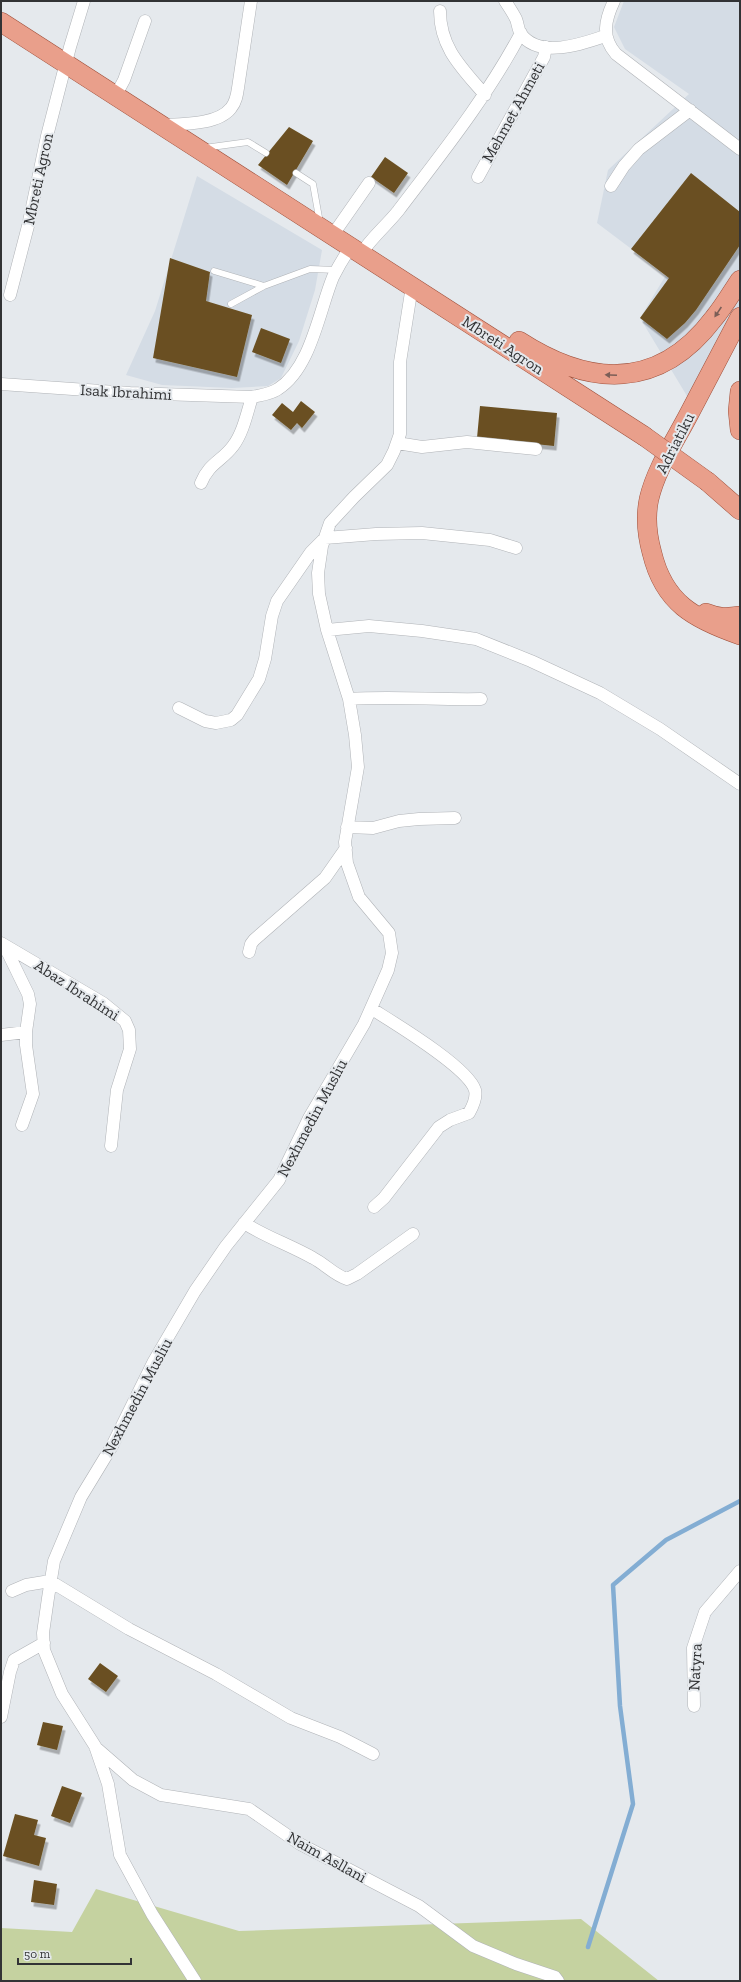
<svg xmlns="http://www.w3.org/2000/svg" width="741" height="1982" viewBox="0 0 741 1982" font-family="'Zilla Slab',serif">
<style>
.built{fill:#d4dce5}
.green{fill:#c5d2a0}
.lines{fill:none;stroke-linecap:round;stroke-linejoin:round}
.stream{stroke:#83add3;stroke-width:4.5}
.building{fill:#6a5021;filter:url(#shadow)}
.service-casing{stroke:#b0b3b7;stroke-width:7}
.minor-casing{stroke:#b0b3b7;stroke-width:13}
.primary-casing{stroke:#9f503b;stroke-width:20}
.service{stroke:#fff;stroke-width:6}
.minor{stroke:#fff;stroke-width:12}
.primary{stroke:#e99f8b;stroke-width:19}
.primary-bridge-casing{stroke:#9f503b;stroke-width:20;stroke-linecap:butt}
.primary-bridge{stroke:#e99f8b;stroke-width:19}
.oneway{fill:#7b5e57}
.labels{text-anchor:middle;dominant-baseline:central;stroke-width:4;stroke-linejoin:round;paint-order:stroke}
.street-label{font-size:16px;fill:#323335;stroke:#e5e9ed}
</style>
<defs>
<filter id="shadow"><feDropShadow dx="2.5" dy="4.5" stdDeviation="0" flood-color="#0004"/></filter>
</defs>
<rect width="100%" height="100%" fill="#e5e9ed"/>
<path class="built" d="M624,1H740V332L693,406L640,318L666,275L597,223L608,170L689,94L625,49L614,27Z
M197,176L322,250L315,290L299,341L281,378L268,386L232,388L162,385L126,375L155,311Z"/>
<path class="green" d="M96,1889L239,1931L581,1919L659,1981H1V1928L72,1932Z"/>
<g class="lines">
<path class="stream" d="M588,1947L633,1804L620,1706L613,1585L666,1540L740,1501"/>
</g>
<path class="building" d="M289,127L313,141L287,185L258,165Z
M385,157L408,173L394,193L371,177Z
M691,173L740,212V245L696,310L685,323L667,339L640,318L669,278L631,249Z
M170,258L210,272L206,301L252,315L237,377L153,358Z
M261,328L290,339L281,363L252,352Z
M301,401L315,412L302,428L297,423L291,430L272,415L282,403L293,412Z
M480,406L557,413L554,446L477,438Z
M100,1663L118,1676L106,1692L88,1679Z
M43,1722L63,1726L57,1750L37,1745Z
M62,1786L82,1793L70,1823L51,1816Z
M15,1814L38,1820L34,1835L46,1838L39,1866L3,1856Z
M34,1880L57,1884L54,1905L31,1902Z"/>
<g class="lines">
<defs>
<path id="service" d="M204,148L248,142L266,153
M296,173L313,184L320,223
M214,271L264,286L310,269L337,270
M231,304L264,286"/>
<path id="minor" d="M505,1C509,7 513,13 516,19C518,24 518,30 521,34C539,59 582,44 605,36
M614,1C605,20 601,37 616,54L740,149
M440,11C440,48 462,68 485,95
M116,95L124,80L145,21
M162,125C182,124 218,125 231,108C236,102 237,95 238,88L251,1
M478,177L544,57L546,47
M611,186L624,166L639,149L690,110
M332,236L369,183
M361,254C371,238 386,226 398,211C442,153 487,97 521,33
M10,295L28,226L47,136L70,47L84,1
M1,384L130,393L252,397C261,395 271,394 278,389C311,368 319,311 333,277C338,267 344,257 350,248
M397,443L422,447L467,442L536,449
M201,483C209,463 222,461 233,446C243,433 247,413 252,397
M327,630L369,626L422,631L476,639L531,661L600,693L660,729L740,784
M349,699C393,696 437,700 481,699
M179,708L205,721L216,723L231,720L237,715L259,679L265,659L272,616L277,601L311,552L325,538L376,534L422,533L490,540L516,548
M347,827L373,828L399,821L419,819L455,818
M1,943L103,1003L125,1021L129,1030L130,1049L117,1090L111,1146
M1,944L8,953L28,994L30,1004L26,1032V1045L33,1094L22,1125
M249,952L251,944L254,940L325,878L346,848
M372,1009C394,1023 468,1067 475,1090C477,1098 473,1106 469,1113L450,1120L439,1127L384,1198L374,1207
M1,1035L26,1032
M244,1223C266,1237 290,1245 313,1258C325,1264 334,1275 347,1279L357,1274L413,1234
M12,1591L26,1585L50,1581L129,1629L216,1674L291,1718L340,1737L373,1754
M694,1706L693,1648L705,1612L740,1571
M1,1717L10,1672L14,1660L44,1643
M95,1747L133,1780L161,1795L249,1809L300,1844L419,1906L473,1946L516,1964L555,1977L558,1981
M195,1981L152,1914L120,1855L108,1784L95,1746L62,1694L44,1650L43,1633L48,1598L54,1561L81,1497L112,1446L154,1361L195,1291L226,1246L279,1180L309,1118L364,1024L388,970L392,953L389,933L359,897L347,863L345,842L358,767L355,735L349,699L327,630L319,594L318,573L322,546L330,523L354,497L387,465L394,451L400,434V362L412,286"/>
<path id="primary" d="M1,22L644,436
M740,317C723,349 706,382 689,414C675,441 656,469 649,499C645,518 647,535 652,553C664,603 694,619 740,635
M519,341C590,387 659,391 714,318C724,306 732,292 740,280
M740,391L738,411L740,430
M708,482L740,510
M706,613C718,618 727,618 740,616"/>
</defs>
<use href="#service" class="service-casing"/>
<use href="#minor" class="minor-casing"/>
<use href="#primary" class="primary-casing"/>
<use href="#service" class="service"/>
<use href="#minor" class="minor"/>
<use href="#primary" class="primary"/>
<defs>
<path id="primary-bridge" d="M644,436L708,482"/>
</defs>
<use href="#primary-bridge" class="primary-bridge-casing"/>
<use href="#primary-bridge" class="primary-bridge"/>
</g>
<defs><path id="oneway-solid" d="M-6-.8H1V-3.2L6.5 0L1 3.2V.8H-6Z"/></defs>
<g class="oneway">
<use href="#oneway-solid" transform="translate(718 312) rotate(124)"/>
<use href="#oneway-solid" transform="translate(611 375) rotate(-177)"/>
</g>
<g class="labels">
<g class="street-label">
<text transform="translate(513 112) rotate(-61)">Mehmet Ahmeti</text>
<text transform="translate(38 179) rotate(-78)">Mbreti Agron</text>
<text transform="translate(503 345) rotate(33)">Mbreti Agron</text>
<text transform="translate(126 392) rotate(3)">Isak Ibrahimi</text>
<text transform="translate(675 443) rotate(-63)">Adriatiku</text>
<text transform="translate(77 990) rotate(33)">Abaz Ibrahimi</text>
<text transform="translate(312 1118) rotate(-62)">Nexhmedin Musliu</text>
<text transform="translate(137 1397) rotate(-62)">Nexhmedin Musliu</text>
<text transform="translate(695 1667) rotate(-87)">Natyra</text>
<text transform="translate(327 1857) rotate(29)">Naim Asllani</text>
</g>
</g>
<rect width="741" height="1982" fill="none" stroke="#323335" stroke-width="4"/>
<path d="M18 1958v6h113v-6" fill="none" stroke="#323335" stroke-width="2"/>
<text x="24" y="1958" font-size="12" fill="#323335" stroke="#e5e9ed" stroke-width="3" paint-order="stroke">50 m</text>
</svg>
